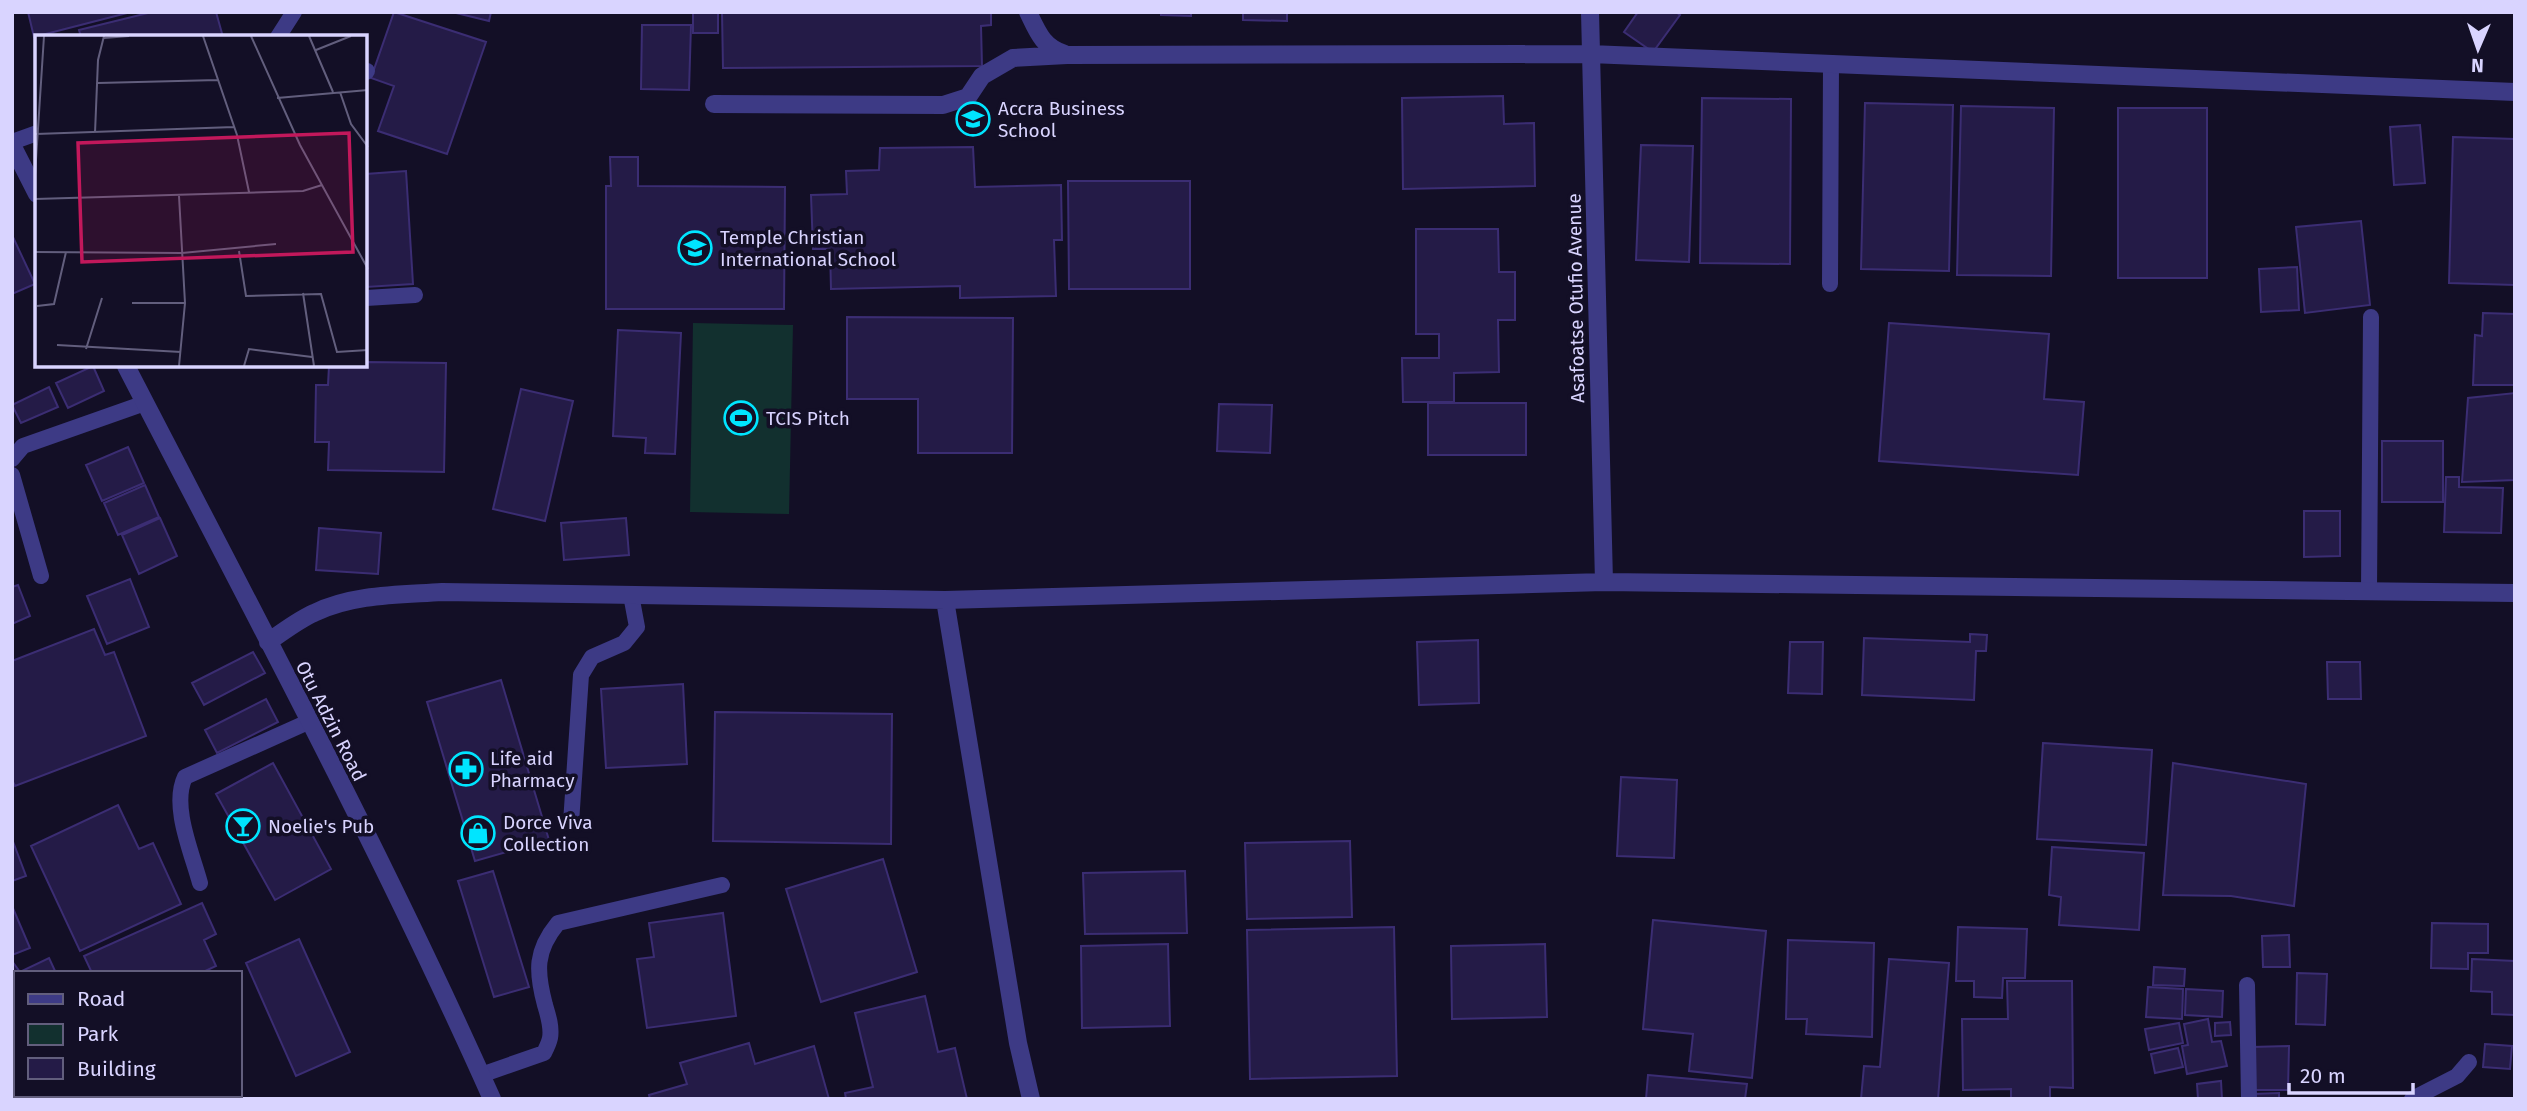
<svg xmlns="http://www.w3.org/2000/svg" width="2527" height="1111" viewBox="0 0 2527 1111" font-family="'Fira Sans',sans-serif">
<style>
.green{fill:#12302f}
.building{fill:#241b47;stroke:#3b2d73;stroke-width:2}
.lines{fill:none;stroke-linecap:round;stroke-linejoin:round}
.service{stroke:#3d3a85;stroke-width:16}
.minor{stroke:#3d3a85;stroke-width:18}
.labels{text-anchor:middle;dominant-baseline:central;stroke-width:7;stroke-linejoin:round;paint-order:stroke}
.poi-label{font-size:19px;fill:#d9d4ff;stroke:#130f26;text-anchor:start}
.street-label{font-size:19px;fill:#d9d4ff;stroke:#130f26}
.inset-road{fill:none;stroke:#625e7d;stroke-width:2}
.view{fill:#c2185b;fill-opacity:0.15;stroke:#c2185b;stroke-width:3.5}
.inset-edge{fill:none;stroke:#d9d4ff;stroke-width:3.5}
</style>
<rect width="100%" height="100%" fill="#130f26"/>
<path class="green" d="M693,323L793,325L789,514L690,512Z"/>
<path class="building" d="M28,12H131L34,37Z
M152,12H216L223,37H81L79,30Z
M394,12L486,42L447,154L378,131L394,86L371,78Z
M452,12H491L489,21Z
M693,12H718V33H693Z
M722,12H991V25L981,26L982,66L723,68Z
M1161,12H1191V16L1161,15Z
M1243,12H1287V21L1243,20Z
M1638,12H1676L1680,15L1653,52L1624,32Z
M642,25H691L689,90L641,89Z
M1503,96L1504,124L1534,123L1535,186L1403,189L1402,98Z
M1702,98L1791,99L1790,264L1700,263Z
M1865,103L1953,105L1949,271L1861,269Z
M1961,106L2054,108L2051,276L1957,275Z
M2118,108H2207V278H2118Z
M2420,125L2425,183L2394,185L2390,127Z
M2453,137L2515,139V285L2449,283Z
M1641,145L1693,146L1689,262L1636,260Z
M973,147L975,187L1061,185L1062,240H1054L1056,296L960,298V286L831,289L830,249H813L811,195L847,194L846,171L879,170L880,148Z
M610,157H638V186L785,187L784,309H606V186H611Z
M406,171L413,284L366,287V174Z
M1068,181H1190V289H1069Z
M2361,221L2370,305L2305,313L2296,227Z
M1416,229H1498L1499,272H1515V320H1498L1499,372L1454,373V402H1403L1402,358H1439V334H1416Z
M12,235L35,284L12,294Z
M2297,267L2299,310L2261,312L2259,269Z
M2483,313L2515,314V385H2473L2475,335L2482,336Z
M847,317L1013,318L1012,453H918V399H847Z
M1889,323L2049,334L2044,399L2084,402L2078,475L1879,461Z
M618,330L681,333L675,454L645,453L646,438L613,436Z
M366,362L446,363L444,472L328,470L329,442H315L316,385H328L329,366H366Z
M93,366L104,391L68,408L56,383Z
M49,387L58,407L21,423L12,405Z
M521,389L573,401L545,521L493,509Z
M2515,393V480L2462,482L2468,398Z
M1428,403H1526V455H1428Z
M1219,404L1272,405L1270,453L1217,451Z
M2382,441H2443V502H2382Z
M128,447L144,483L102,501L86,465Z
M2446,477H2459V487L2503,488L2501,533L2444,532Z
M145,485L159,517L118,535L104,503Z
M2304,511H2340V556L2304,557Z
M160,518L177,556L139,574L122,535Z
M626,518L629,555L564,560L561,523Z
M319,528L381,533L378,574L316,570Z
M130,579L149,627L107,644L87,596Z
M18,585L30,616L12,624V587Z
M94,629L105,655L114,652L146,736L15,786L12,780V661Z
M1970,634L1987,635L1986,651H1976L1974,700L1862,695L1864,638L1970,642Z
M1478,640L1479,703L1419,705L1417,642Z
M1790,642H1823L1822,694L1788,693Z
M253,652L265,673L204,705L192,683Z
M2327,662H2360L2361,699H2328Z
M501,680L549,840L475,861L427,702Z
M683,684L687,764L606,768L601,689Z
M266,699L278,722L217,753L205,730Z
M715,712L892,714L891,844L713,841Z
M2043,743L2152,750L2146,845L2037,839Z
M273,763L331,869L275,900L216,794Z
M2173,763L2306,784L2294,906L2231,896L2163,895Z
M1621,777L1677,780L1674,858L1617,856Z
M118,805L139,849L153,843L181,904L80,951L31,846Z
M12,839L26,876L12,881Z
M1350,841L1352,917L1247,919L1245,843Z
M2052,847L2144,853L2139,930L2059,925L2061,897L2049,895Z
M883,859L917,972L821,1002L786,889Z
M493,871L529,987L494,997L458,881Z
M1185,871L1187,933L1085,934L1083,873Z
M202,903L216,934L204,940L216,966L201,973H92L84,956Z
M12,906L30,948L12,955Z
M723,913L736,1016L647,1028L637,959L654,957L649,923Z
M1653,920L1766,931L1752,1078L1689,1071L1693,1034L1643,1029Z
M2432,923L2488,924V953H2468V969L2431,968Z
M1394,927L1397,1076L1250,1079L1247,930Z
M1958,927L2027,929L2025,978H2003L2002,998L1974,997V981H1956Z
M2289,935L2290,967H2263L2262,936Z
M299,939L350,1052L296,1076L246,963Z
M1788,940L1874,943L1872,1037L1806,1034L1807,1019H1786Z
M1168,944L1170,1026L1082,1028L1081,946Z
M1545,944L1547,1017L1452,1019L1451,946Z
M49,958L56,973H16V1028L12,1030V961L20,972Z
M1889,959L1949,963L1938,1099H1861L1864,1066L1880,1067Z
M2472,959L2515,961V1015L2492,1014V992L2471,991Z
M2154,967L2185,969L2184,986L2153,985Z
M2297,973L2327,974L2325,1025L2296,1024Z
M2007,981H2072L2073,1088L2050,1087V1099H2011V1089L1963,1090L1962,1019H2008Z
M2148,987L2183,989L2182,1019L2146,1017Z
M2186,989L2223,991L2222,1017L2185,1015Z
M925,996L938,1052L955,1048L967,1099H846L845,1093L873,1087L855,1013Z
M2208,1019L2212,1042L2221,1041L2227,1066L2187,1074L2182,1046L2188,1045L2184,1024Z
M2230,1022L2231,1035L2215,1036V1023Z
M2179,1023L2183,1043L2149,1050L2145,1029Z
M749,1043L755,1064L814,1046L829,1099H650L649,1095L687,1084L680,1063Z
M2485,1044L2512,1046L2510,1069L2483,1067Z
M2289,1046L2288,1090H2252V1047Z
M2178,1048L2183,1067L2155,1073L2151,1054Z
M1648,1075L1747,1084L1745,1099H1646Z
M2221,1081L2222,1099H2198L2197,1084Z
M2279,1093V1099H2253V1094Z
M23,1095H126L127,1097L24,1099Z
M153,1095H238L239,1099H155Z"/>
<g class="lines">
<path class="service" d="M278,37L294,12
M366,72L367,71
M12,142L37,133
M1830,284L1831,63
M366,298L415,295
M12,459L23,446L145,403
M12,475L41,576
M2369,591L2371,317
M571,823L581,675L592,657L624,643L637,627L631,595
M200,883C192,853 171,806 185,777L308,722
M2247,985L2249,1099
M481,1075L544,1053C546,1049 549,1043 550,1038C552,1027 548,1015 545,1005C536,971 535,951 558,923L722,885
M2412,1099L2457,1076L2469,1062"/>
<path class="minor" d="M1028,12C1038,33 1043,47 1065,54
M1590,12L1604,582
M714,104L943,105L968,97L982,76L1013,58L1067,55L1590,54L2515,92
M12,145L37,194
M126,366C251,608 381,850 492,1099
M945,600L1018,1043L1031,1099
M268,642C283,632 298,620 314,613C353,594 399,595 442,592L945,600L1604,582L2515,593"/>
</g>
<defs>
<symbol id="university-ring" viewBox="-11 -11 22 22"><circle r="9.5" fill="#130f26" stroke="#00e5ff" stroke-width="1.5"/><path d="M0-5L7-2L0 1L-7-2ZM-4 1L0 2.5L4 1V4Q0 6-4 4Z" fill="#00e5ff"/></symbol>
<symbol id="school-ring" viewBox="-11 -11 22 22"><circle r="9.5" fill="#130f26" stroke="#00e5ff" stroke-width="1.5"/><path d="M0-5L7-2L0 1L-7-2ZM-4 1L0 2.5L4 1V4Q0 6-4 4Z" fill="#00e5ff"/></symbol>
<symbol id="stadium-ring" viewBox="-11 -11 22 22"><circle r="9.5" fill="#130f26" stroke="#00e5ff" stroke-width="1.5"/><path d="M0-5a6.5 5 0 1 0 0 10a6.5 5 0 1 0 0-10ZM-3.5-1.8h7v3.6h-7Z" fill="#00e5ff"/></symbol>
<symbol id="pharmacy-ring" viewBox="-11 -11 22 22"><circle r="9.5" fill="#130f26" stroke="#00e5ff" stroke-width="1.5"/><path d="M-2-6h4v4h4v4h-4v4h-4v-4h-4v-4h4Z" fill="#00e5ff"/></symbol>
<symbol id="bar-ring" viewBox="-11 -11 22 22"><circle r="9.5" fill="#130f26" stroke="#00e5ff" stroke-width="1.5"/><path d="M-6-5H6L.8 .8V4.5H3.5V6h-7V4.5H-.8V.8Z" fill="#00e5ff"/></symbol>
<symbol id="shop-ring" viewBox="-11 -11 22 22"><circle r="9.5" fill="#130f26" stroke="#00e5ff" stroke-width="1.5"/><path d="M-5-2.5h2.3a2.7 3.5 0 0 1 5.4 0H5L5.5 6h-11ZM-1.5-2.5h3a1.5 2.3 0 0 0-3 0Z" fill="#00e5ff"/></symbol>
</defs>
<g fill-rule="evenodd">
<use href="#university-ring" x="954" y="100" width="38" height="38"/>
<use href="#school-ring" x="676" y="229" width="38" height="38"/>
<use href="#stadium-ring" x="722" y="399" width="38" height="38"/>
<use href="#pharmacy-ring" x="447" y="750" width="38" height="38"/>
<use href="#bar-ring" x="224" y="807" width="38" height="38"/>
<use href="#shop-ring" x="459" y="814" width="38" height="38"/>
</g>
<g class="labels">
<g class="poi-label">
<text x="998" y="108">Accra Business<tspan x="998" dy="22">School</tspan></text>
<text x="720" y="237">Temple Christian<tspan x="720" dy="22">International School</tspan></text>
<text x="766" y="418">TCIS Pitch</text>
<text x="490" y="758">Life aid<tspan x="490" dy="22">Pharmacy</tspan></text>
<text x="503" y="822">Dorce Viva<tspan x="503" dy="22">Collection</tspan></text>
<text x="268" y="826">Noelie's Pub</text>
</g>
<g class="street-label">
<text transform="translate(1576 298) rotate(-91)">Asafoatse Otufio Avenue</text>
<text transform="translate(331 721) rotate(63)">Otu Adzin Road</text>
</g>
</g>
<g transform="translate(35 35)">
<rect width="332" height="332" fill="#130f26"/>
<path class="inset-road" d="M168,1L202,100L214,157M216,1L265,110L333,234M274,1L298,57M69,3L94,1M281,15L316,1M63,48L183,45M305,57L316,89L333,112M242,63L333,55M60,98L63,25L69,1M1,99L199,92M0,140L9,1M144,161L150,268L144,331M0,164L268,156L287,150M204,216L211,261L286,259L302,317L333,315M0,217L147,218L241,209M268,258L279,331M97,268H150M2,271L19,269L31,217M22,310L146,317M51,314L67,263M209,331L214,314L277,322"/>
<path class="view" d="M314,98L318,217L47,227L43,108Z"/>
<rect width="332" height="332" class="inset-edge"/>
</g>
<rect width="2527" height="1111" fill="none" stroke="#d9d4ff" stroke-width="28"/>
<rect x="14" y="971" width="228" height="126" fill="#130f26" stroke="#625e7d" stroke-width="2"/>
<rect x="28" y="994" width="35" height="10" fill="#3d3a85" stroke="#625e7d" stroke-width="2"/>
<text x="77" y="1006" font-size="21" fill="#d9d4ff">Road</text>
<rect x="28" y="1024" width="35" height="21" fill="#12302f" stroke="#625e7d" stroke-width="2"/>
<text x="77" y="1041" font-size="21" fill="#d9d4ff">Park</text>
<rect x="28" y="1058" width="35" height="21" fill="#241b47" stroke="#625e7d" stroke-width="2"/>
<text x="77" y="1076" font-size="21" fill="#d9d4ff">Building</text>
<g transform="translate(2478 49) rotate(182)" stroke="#130f26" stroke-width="5" paint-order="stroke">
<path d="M0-5L12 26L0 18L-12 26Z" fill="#d9d4ff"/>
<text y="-10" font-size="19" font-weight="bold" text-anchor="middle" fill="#d9d4ff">N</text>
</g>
<path d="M2289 1083v10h124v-10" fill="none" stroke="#d9d4ff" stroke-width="3.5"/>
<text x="2300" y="1083" font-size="21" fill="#d9d4ff" stroke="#130f26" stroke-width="5" paint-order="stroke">20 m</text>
</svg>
